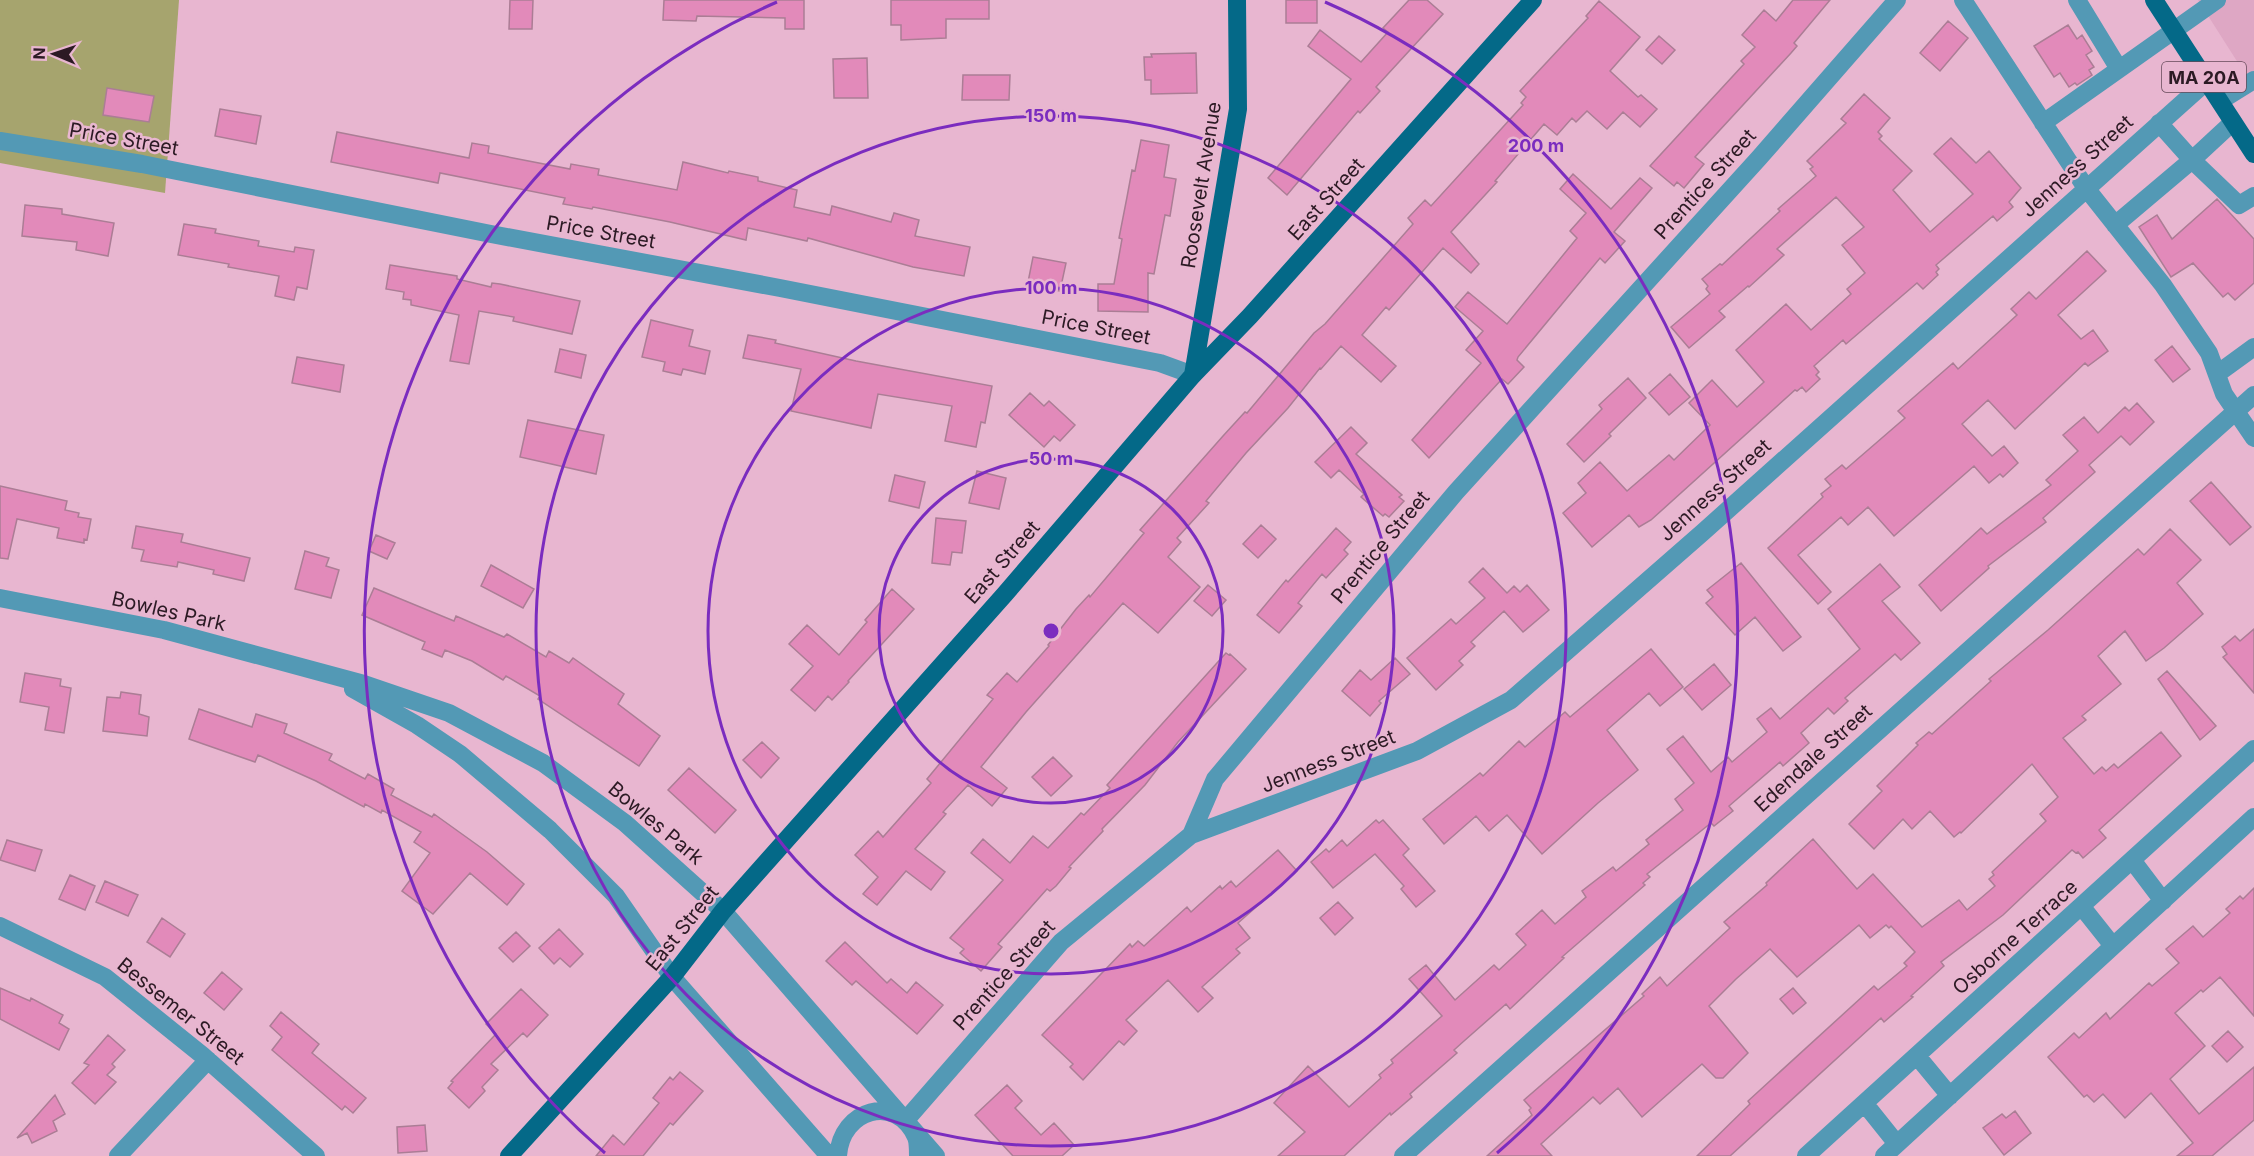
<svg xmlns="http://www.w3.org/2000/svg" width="2254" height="1156" viewBox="0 0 2254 1156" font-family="Inter,sans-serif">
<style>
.built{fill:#dea7c4}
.green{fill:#a6a46e}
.building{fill:#e28aba;stroke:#ab7d95;stroke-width:1.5}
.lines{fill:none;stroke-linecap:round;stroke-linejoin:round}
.minor{stroke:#5399b5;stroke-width:18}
.major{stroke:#046988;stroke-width:18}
.ring{fill:none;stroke:#7b2cbf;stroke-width:3}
.labels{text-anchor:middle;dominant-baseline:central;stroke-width:5;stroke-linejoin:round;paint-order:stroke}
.shield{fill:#e8b6d0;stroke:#644958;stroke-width:1.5}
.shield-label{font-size:18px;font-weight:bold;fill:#2c1a24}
.street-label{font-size:20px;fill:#2c1a24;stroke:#e8b6d0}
.centre{fill:#7b2cbf;stroke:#e8b6d0;stroke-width:3}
.ring-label{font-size:18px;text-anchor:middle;font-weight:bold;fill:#7b2cbf;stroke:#e8b6d0;stroke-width:5;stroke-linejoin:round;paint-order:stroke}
</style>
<rect width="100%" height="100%" fill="#e8b6d0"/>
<path class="built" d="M2198,0H2254V88Z"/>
<path class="green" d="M0,0H179L165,193L0,163Z"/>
<path class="building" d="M510,0H533L532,29H509Z
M664,0H804V29H785V18L697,16L696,21L663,20Z
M891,0H989V19H946V38L901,40V25H891Z
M1286,0H1317V23H1286Z
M1409,0H1427L1443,14L1376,87L1380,91L1360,113L1358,111L1287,195L1268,178L1351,79L1308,46L1320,30L1361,62L1388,32L1383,28Z
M1793,0H1830L1794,43L1797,46L1791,53L1695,157L1704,164L1684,188L1677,182L1674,186L1650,166L1744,64L1741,61L1755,47L1742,35L1764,10L1776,21Z
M1599,1L1640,37L1610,71L1638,97L1641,95L1657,109L1640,127L1623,112L1607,129L1587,111L1576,122L1572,118L1557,135L1544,124L1495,181L1497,182L1451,232L1479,264L1471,273L1443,248L1389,310L1386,307L1362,335L1396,366L1381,382L1341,346L1321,369L1320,368L1288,408L1246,453L1206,501L1209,503L1177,538L1181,542L1168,557L1200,587L1158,633L1123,603L1026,712L981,767L1007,788L992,806L968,785L943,812L946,814L915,849L945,872L931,890L906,871L877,905L863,894L878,877L855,855L878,831L883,837L931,783L927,779L993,699L987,695L1007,673L1017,682L1049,646L1048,645L1076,609L1089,595L1090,597L1144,533L1140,530L1223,436L1245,412L1247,413L1314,333L1325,324L1413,224L1408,218L1425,200L1431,206L1523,105L1521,103L1526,97L1520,91L1588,18L1586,16Z
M1948,21L1968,38L1940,71L1920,53Z
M2068,25L2077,39L2082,35L2092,51L2086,55L2094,67L2089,70L2092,75L2077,85L2075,83L2069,87L2060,73L2054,77L2034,46Z
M1659,36L1675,50L1662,64L1646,50Z
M1196,53L1197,93L1151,94V80H1145L1144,57H1152L1151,54Z
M867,58L868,98H834L833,59Z
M963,75H1010L1009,100H962Z
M107,88L154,96L149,122L103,115Z
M1864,94L1890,118L1878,132L1882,136L1879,139L1912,171L1893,190L1930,232L1973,194L1934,154L1951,138L1976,163L1989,151L2021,188L2009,202L2013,207L1997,221L1993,216L1936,265L1939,269L1936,272L1938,275L1923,289L1917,283L1846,344L1843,340L1814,366L1819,372L1816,375L1820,379L1806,392L1802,387L1797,391L1795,390L1651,520L1639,527L1629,515L1592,547L1563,513L1586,493L1578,483L1600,462L1627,491L1669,455L1674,460L1710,425L1689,403L1712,380L1737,407L1764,382L1736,350L1786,304L1811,330L1851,294L1847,289L1865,273L1842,245L1864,227L1836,197L1777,249L1784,255L1749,287L1748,286L1719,311L1725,317L1689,348L1671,327L1710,294L1706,289L1708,286L1702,279L1720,264L1722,265L1780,211L1778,209L1816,176L1810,169L1813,167L1807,161L1846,123L1841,119Z
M220,109L261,116L256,144L215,136Z
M337,132L469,158L472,143L489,146L488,153L570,169L571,164L599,169L598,175L677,190L683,162L728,173L729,171L758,177V181L797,190L794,207L830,215L832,206L891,222L894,213L919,220L915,236L970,247L964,276L913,267L808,238L807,241L748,228L746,240L670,222L593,207L592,209L563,204L565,198L440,173L438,183L331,162Z
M1141,140L1169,145L1164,177L1176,179L1170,216L1165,215L1154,274L1148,273V312L1098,311V284H1114L1122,239L1119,238L1127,197L1132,170L1135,171Z
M1573,174L1611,209L1640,178L1652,188L1614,232L1625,241L1605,263L1600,258L1518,357L1517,360L1524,367L1508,384L1502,379L1429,458L1412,440L1481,363L1466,350L1483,331L1455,307L1468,292L1507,324L1577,238L1570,231L1586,213L1560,189Z
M2217,199L2254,239V283L2235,300L2228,293L2223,297L2193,263L2171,277L2139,227L2157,215L2172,239Z
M25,205L62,209V214L114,223L108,256L76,250L77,242L22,236Z
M184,224L216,229L215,233L259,241L258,246L294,252L295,247L314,250L307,289L297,287L294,300L275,296L279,276L228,267L229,264L178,255Z
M2087,251L2106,271L2058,315L2081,339L2093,330L2108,351L2088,366L2085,363L2015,429L1988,400L1962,424L1992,456L2004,446L2018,463L2003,477L2000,474L1989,483L1974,466L1894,536L1868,507L1848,525L1841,517L1798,555L1831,592L1818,604L1768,548L1823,497L1821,494L1831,486L1825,479L1842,465L1846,469L1905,418L1898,411L1953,363L1958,369L2017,315L2011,309L2029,292L2036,299Z
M1033,257L1066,263L1060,291L1027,287Z
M390,265L457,276V279L491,287L492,283L500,284L580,301L572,334L513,321L514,317L479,311L469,364L450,361L459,315L411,305V300L403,299L404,292L386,289Z
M651,320L693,330L689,346L710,351L705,374L683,369L681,375L663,371L665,362L642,357Z
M748,335L776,340L775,343L856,361L992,386L985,423L981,422L976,447L945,441L952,406L878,394L871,428L791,411L801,369L743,358Z
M2172,346L2190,369L2173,382L2155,360Z
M560,349L586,355L581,378L555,372Z
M297,357L344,365L340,392L292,383Z
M1670,374L1690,397L1669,415L1649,393Z
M1628,378L1646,398L1609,434L1611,436L1584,462L1567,444L1602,409L1599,405Z
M1030,393L1044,406L1049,401L1075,425L1060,441L1054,436L1044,447L1009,415Z
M2137,403L2154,422L2130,445L2121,436L2089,465L2095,472L2043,518L2046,522L1988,566L1989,568L1941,611L1919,585L1981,528L1987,534L2051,485L2046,480L2078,451L2063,435L2084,417L2098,433L2125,407L2129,411Z
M528,420L604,435L596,474L520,457Z
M1351,427L1367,443L1356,454L1402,495L1399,497L1404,501L1389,517L1385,514L1383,516L1361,497L1364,494L1339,470L1331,478L1315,462Z
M977,471L1006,478L999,509L969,503Z
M895,475L925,482L919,508L889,501Z
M2211,482L2251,527L2230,545L2190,501Z
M0,486L67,501L65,510L79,513L78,517L91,519L87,540L84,539V543L57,538L59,528L17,519L8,559L0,558Z
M936,518L966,521L962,553L952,552L950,565L932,563Z
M1261,525L1276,539L1258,558L1243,544Z
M136,526L183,534L181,542L250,558L244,581L213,574L214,570L178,562L177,567L141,561L144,550L132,548Z
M1336,528L1351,542L1344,550L1348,554L1326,578L1322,574L1298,603L1302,606L1279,633L1257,615L1286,580L1288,582Z
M2170,529L2201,560L2177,583L2203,614L2164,648L2146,661L2125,631L2098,656L2121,684L2082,716L2086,720L2063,738L2094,774L2102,767L2106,771L2114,764L2118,768L2161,732L2181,756L2099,830L2106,838L2083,858L2078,852L2076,853L2072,850L2003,915L1941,962L1944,966L1911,996L1913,997L1884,1022L1881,1018L1730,1156H1697L1750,1104L1748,1101L1874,986L1878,990L1907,966L1904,963L1915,952L1891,926L1889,928L1886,925L1870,938L1859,925L1797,977L1770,949L1736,979L1709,1006L1748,1053L1723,1078H1716L1702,1064L1642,1117L1618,1088L1600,1104L1593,1097L1541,1144L1552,1156H1487L1532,1115L1529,1110L1531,1108L1524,1100L1644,996L1642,994L1660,977L1667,986L1730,928L1724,922L1767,885L1766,883L1813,839L1857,889L1873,874L1922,927L1959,900L1967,910L1995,886L1989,879L1994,875L1992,872L2046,821L2040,814L2058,797L2032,764L1961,833L1960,832L1954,837L1930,811L1912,829L1903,819L1874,849L1849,824L1882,791L1877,786L1918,745L1916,743L1929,732L1932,734L1991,681L1989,679L2048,630L2138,549L2144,555Z
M376,535L395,543L387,559L369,551Z
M305,551L329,558L326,566L339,570L331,598L295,589Z
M1741,563L1801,637L1783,651L1755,617L1735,635L1706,603L1713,597L1707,590Z
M1880,564L1900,587L1882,601L1920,643L1901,660L1895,654L1845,698L1848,701L1834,714L1828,708L1801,733L1809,743L1783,766L1780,762L1729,806L1733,811L1714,826L1711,823L1647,874L1650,877L1643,883L1645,885L1562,957L1564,958L1510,1009L1506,1004L1464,1041L1454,1050L1457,1053L1410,1094L1412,1097L1391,1115L1390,1113L1344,1156H1278L1305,1132L1274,1103L1308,1066L1349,1107L1381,1078L1379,1075L1393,1063L1391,1060L1442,1016L1409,979L1426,965L1455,1000L1494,965L1499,970L1526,945L1516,934L1542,910L1555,924L1586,897L1582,891L1613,867L1616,871L1649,844L1646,840L1683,810L1675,799L1694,783L1667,749L1683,736L1711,772L1728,757L1732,762L1767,732L1757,719L1771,708L1780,719L1860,649L1828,609Z
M491,565L534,589L523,608L481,586Z
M1483,568L1507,593L1514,586L1520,592L1527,585L1549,610L1523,632L1504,611L1471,642L1475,646L1459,661L1463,665L1436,690L1407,658L1451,619L1456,624L1485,598L1469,582Z
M1208,585L1226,600L1212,616L1194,601Z
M374,588L454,621L456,616L504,637L507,634L546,657L549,651L569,663L573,658L624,694L618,704L660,736L639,766L538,699L540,696L506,676L503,680L472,661L445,650L442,657L422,649L425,642L362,615Z
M892,589L914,609L848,681L849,682L832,700L828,696L815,711L791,690L813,666L789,644L807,625L839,655L867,622L865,620Z
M2254,629V693L2223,657L2227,654L2222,647L2235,636L2240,641Z
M1651,649L1683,687L1660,706L1649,693L1607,730L1638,770L1598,803L1542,854L1507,815L1489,831L1476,816L1444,844L1423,819L1480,773L1483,776L1519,741L1525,747L1565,712L1570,717Z
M1226,653L1229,655L1230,654L1246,669L1178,742L1145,785L1102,829L1103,831L1069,867L1071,868L1056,886L1050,891L1047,889L998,944L1002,947L981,971L960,953L964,949L950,938L1003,880L971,853L983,839L1010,863L1033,836L1048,848L1081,813L1084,815L1110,788L1107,785Z
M1395,658L1410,674L1379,701L1381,703L1370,716L1342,691L1360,670L1371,680Z
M1714,664L1731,685L1702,710L1684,689Z
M2167,671L2216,726L2200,740L2158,679Z
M25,673L61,679L60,686L71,688L64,733L45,730L49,707L20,702Z
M121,692L141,695L139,714L149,717L147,736L103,731L107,697L120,698Z
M199,709L252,727L256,714L287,724L284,733L332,754L329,760L365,779L368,774L394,789L391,795L432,817L434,814L487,852L524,884L507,905L470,873L433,914L402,891L430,853L414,842L421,832L382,810L381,813L365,804L364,807L316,781L258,755L255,762L189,739Z
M762,742L779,758L761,778L743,760Z
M1053,757L1072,776L1051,796L1032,777Z
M689,768L736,810L715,833L668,790Z
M1376,820L1379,823L1383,820L1409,849L1403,855L1435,891L1416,907L1401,889L1404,886L1375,854L1333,888L1311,862L1326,849L1329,852L1342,840L1347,846Z
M7,840L42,850L35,871L0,860Z
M1278,850L1297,871L1238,923L1250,938L1236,949L1240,953L1202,987L1213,998L1198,1012L1168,980L1126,1020L1137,1031L1124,1045L1119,1041L1083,1080L1070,1067L1073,1064L1042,1035L1130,944L1132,947L1138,941L1144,946L1187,907L1191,912L1220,886L1222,889L1231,881L1236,887Z
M70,875L95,886L85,910L59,899Z
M105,881L138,895L128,916L96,902Z
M2254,888V1016L2220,977L2203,992L2201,990L2175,1013L2205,1046L2170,1079L2199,1114L2254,1067V1120L2212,1156H2177L2193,1143L2151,1093L2125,1118L2103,1094L2094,1102L2087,1095L2084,1097L2048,1057L2074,1033L2079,1038L2106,1013L2110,1019L2149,983L2152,986L2179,963L2166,949L2193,926L2203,937L2230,913L2226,909L2240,896L2243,899Z
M1338,902L1353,918L1335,935L1320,918Z
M162,918L185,934L170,957L147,942Z
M559,929L583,954L570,967L560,958L554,964L539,948Z
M516,932L530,946L513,962L499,948Z
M845,942L887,983L891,979L907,993L916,982L943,1005L917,1034L856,981L852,985L826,961Z
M222,972L242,989L224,1010L204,993Z
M0,988L30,1001L31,998L63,1015L59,1023L69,1029L59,1050L0,1019Z
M1793,988L1806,1003L1793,1014L1780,999Z
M521,989L548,1015L527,1037L523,1033L491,1064L498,1070L482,1087L485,1091L469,1108L448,1088L453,1082L451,1081L496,1034L486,1024Z
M281,1012L319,1044L312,1053L366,1098L353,1113L345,1106L342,1110L272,1050L282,1037L270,1026Z
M2228,1031L2243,1047L2227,1062L2212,1046Z
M108,1035L125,1050L112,1064L115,1067L107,1075L116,1082L95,1104L72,1083L89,1065L84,1063Z
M680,1072L703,1091L673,1125L670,1123L643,1156H596L613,1135L624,1145L659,1103L653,1098L670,1077L673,1080Z
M1007,1085L1022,1101L1015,1108L1041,1135L1054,1123L1074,1145L1062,1156H1013L975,1115Z
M55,1095L65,1114L53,1121L57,1131L32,1143L27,1133L17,1138Z
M2015,1111L2031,1133L2004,1155L1983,1128L2002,1114L2006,1118Z
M425,1125L427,1151L398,1153L397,1127Z"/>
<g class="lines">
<path class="minor" d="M1963,0L2086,188L2163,285L2209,353L2224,394L2254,438
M2077,0L2119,69
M2220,101L2254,80
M2233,122L2192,160L2239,205L2254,196
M2043,123L2217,0
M0,141L142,164L491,234L780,288L1160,363L1193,375
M2115,225L2192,160L2159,123
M2217,374L2254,347
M0,598L164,630L364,684L449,713L543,763L625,823L723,911L936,1156
M353,689L417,725L460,754L550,830L616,896L672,977L829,1156
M1191,835L1417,751L1511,700L1702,533L2207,81
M2132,860L2163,901
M2082,907L2113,946
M0,926L105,977L202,1055L316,1156
M1917,1056L1950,1096
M1865,1104L1897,1144
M905,1121L1061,942L1191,835L1215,779L1456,492L1759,158L1897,0
M118,1156L208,1060
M838,1156C841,1109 896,1093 916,1137C918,1142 918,1150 918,1156
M1403,1156L2254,395
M1806,1156L2254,749
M1884,1156L2254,817"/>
<path class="major" d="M2154,0L2254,154
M1193,375L1238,109L1237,0
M509,1156L672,977L723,911L1005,594L1193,375L1250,316L1533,0"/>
</g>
<g class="ring">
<circle cx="1051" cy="631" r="172"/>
<circle cx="1051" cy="631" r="343"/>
<circle cx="1051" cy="631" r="515"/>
<path d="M605 1153A686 686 0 0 1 777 2M1325 2A686 686 0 0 1 1497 1153"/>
</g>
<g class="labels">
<rect class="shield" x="2162" y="62" width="84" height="30" rx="4.5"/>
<g class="shield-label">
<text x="2204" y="77">MA 20A</text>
</g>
<g class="street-label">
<text transform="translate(124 139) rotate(10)">Price Street</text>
<text transform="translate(2077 166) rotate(-42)">Jenness Street</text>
<text transform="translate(1705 184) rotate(-48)">Prentice Street</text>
<text transform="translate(1201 185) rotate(-81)">Roosevelt Avenue</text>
<text transform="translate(1326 199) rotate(-48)">East Street</text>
<text transform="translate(601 232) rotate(10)">Price Street</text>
<text transform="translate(1096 327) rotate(11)">Price Street</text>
<text transform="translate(1715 490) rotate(-42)">Jenness Street</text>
<text transform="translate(1380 547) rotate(-50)">Prentice Street</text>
<text transform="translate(1002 562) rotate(-49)">East Street</text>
<text transform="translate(169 611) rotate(13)">Bowles Park</text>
<text transform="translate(1813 758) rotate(-42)">Edendale Street</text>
<text transform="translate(1328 761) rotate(-21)">Jenness Street</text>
<text transform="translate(656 823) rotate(40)">Bowles Park</text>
<text transform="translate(682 928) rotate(-51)">East Street</text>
<text transform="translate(2015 937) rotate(-42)">Osborne Terrace</text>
<text transform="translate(1004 975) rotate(-48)">Prentice Street</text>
<text transform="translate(181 1011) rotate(39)">Bessemer Street</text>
</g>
</g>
<circle cx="1051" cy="631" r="9" class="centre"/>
<g class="ring-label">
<text x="1051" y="122">150 m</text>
<text x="1536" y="152">200 m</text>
<text x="1051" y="294">100 m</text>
<text x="1051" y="465">50 m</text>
</g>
<g transform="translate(54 54) rotate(272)" stroke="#e8b6d0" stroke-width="4.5" paint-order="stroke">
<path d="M0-4.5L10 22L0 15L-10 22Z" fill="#2c1a24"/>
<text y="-9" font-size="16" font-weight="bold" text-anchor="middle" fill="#2c1a24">N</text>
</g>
</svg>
